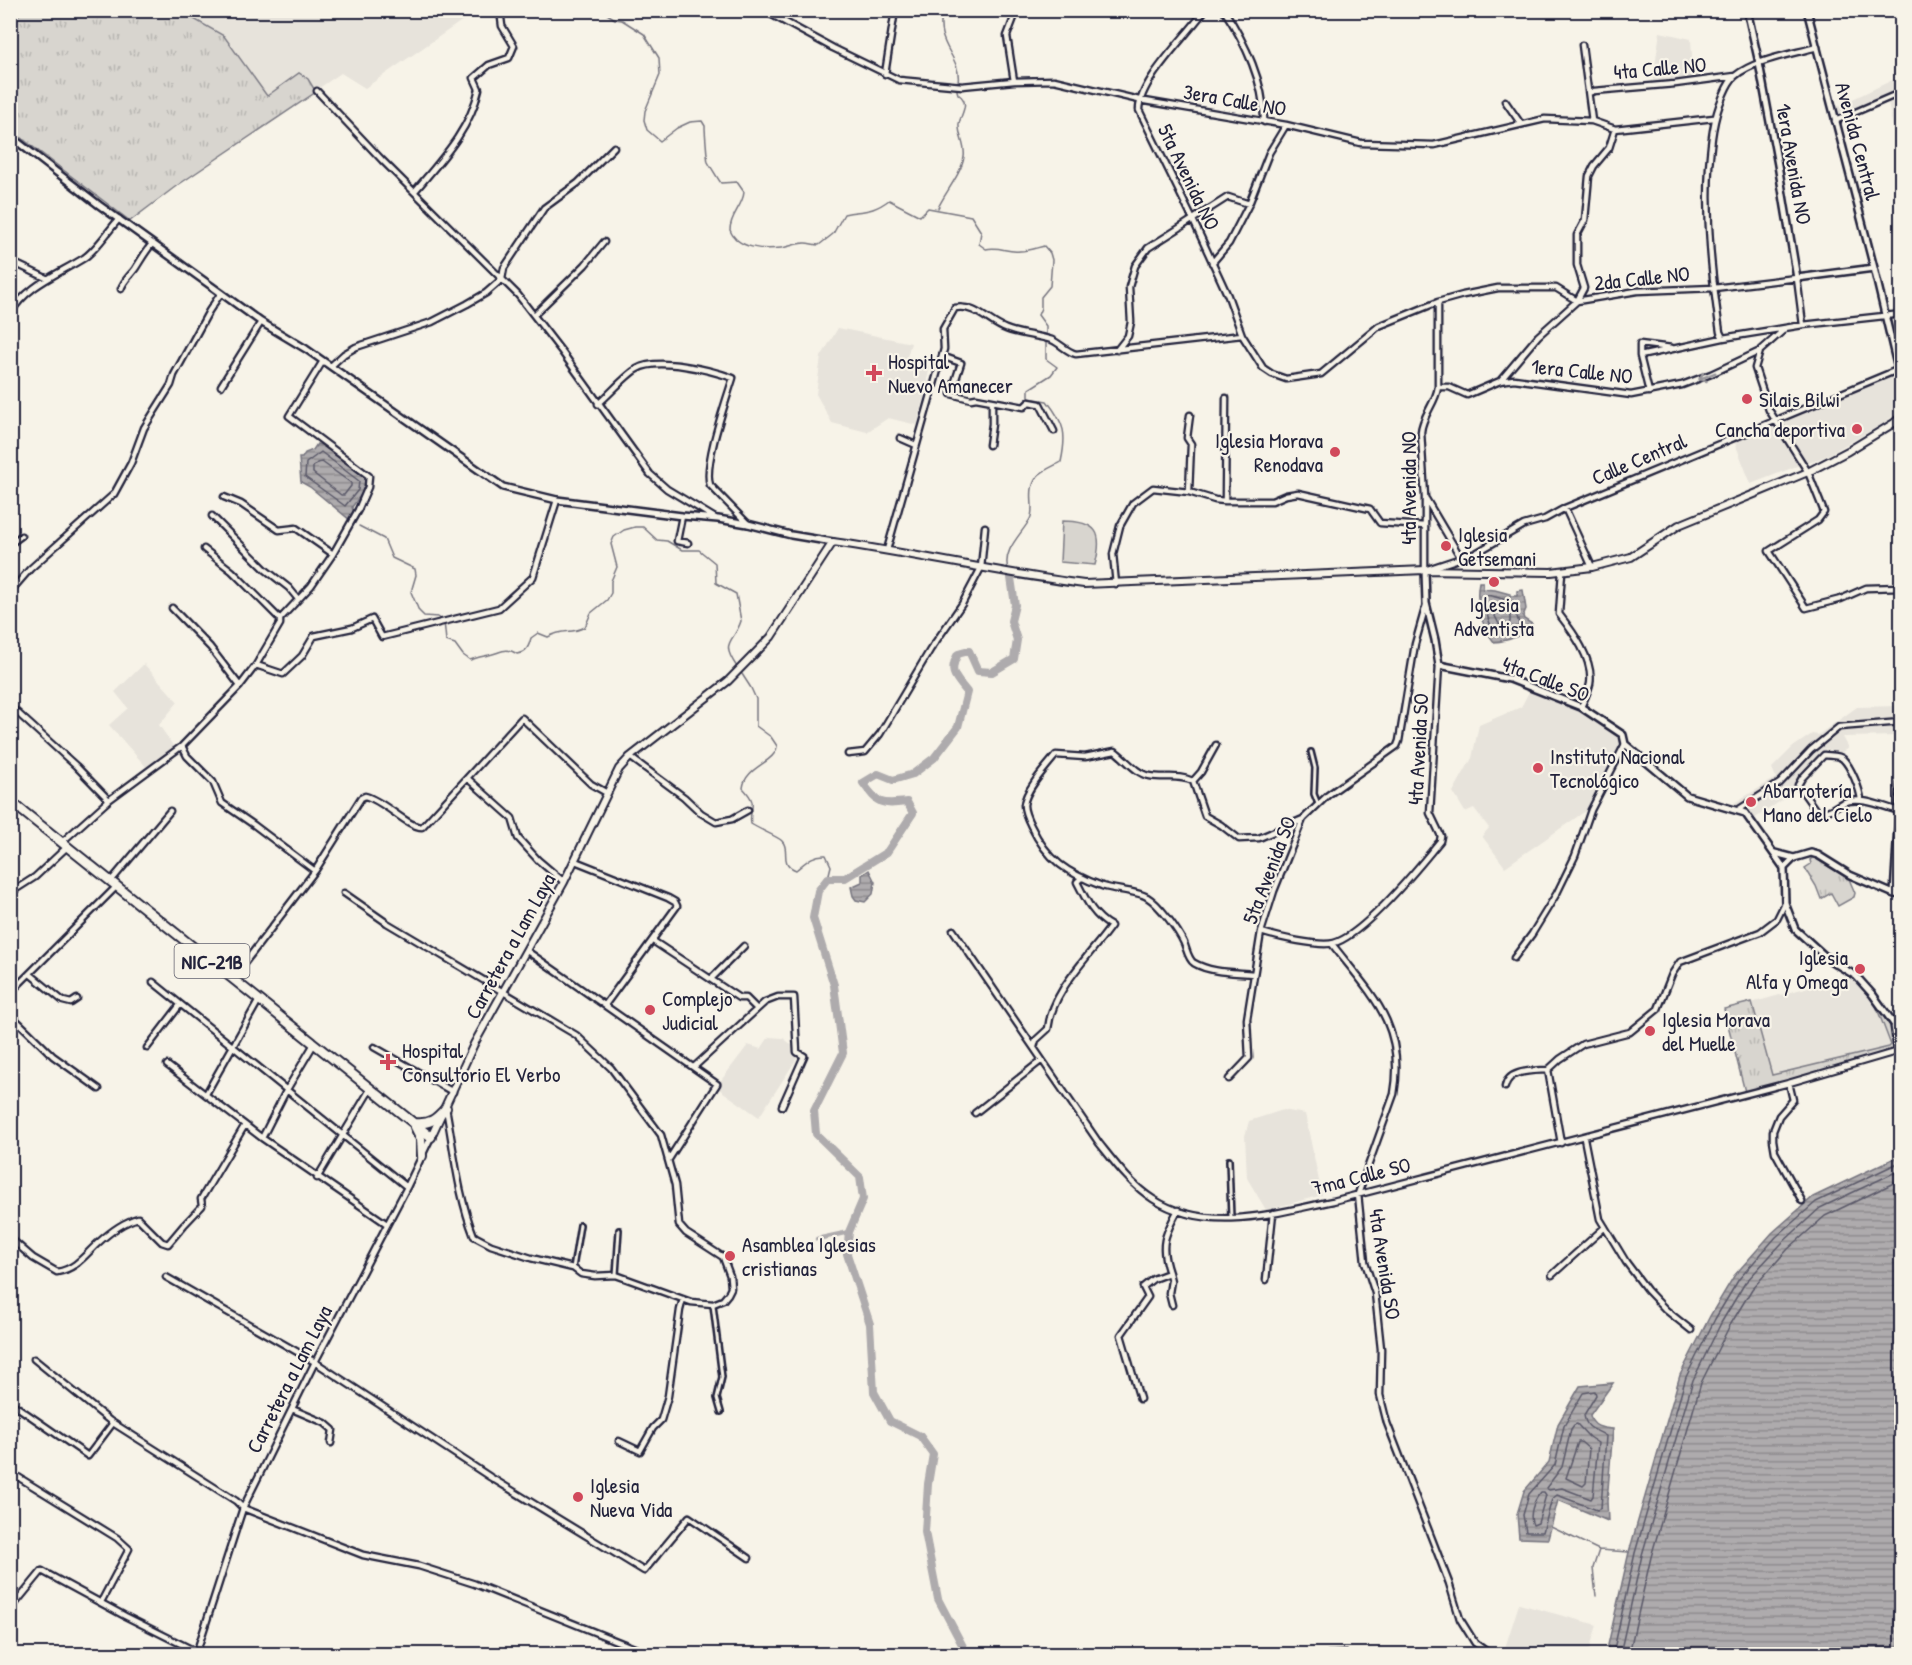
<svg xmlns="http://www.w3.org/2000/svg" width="1912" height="1665" viewBox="0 0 1912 1665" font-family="'Patrick Hand',sans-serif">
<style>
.built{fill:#e7e3db}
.grass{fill:url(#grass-tufts);stroke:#7d7c85;stroke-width:1.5}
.garden{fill:#d8d5cf;stroke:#7d7c85;stroke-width:1.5}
.water{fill:url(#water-rules);stroke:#76747f;stroke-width:1.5}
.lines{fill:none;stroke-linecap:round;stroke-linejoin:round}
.shore{stroke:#5a5969;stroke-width:1.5}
.stream{stroke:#76747f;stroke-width:1.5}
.canal{stroke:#aeabad;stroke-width:4.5}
.river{stroke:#aeabad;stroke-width:8}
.pedestrian-casing{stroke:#22223b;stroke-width:8}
.minor-casing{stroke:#22223b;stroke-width:9}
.tertiary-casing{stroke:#22223b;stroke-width:10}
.secondary-casing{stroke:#22223b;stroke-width:10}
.trunk-casing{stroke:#22223b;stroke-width:12}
.pedestrian{stroke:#f7f3e8;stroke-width:3}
.minor{stroke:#f7f3e8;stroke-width:4.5}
.tertiary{stroke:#f7f3e8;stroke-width:5}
.secondary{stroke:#f7f3e8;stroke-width:6}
.trunk{stroke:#f7f3e8;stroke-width:8}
.oneway{stroke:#97959a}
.poi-dot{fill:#d1495b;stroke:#f7f3e8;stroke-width:2}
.labels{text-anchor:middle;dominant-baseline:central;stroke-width:4.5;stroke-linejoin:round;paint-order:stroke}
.shield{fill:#f7f3e8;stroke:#62616f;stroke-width:1.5}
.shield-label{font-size:20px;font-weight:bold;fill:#22223b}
.street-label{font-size:21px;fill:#22223b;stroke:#f7f3e8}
.poi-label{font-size:21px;fill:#22223b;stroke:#f7f3e8;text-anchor:start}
</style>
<defs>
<pattern id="grass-tufts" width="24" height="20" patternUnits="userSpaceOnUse" patternTransform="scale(1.5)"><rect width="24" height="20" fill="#d8d5cf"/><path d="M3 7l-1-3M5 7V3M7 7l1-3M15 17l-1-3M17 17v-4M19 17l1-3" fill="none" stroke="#b9b7b3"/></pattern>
<pattern id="water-rules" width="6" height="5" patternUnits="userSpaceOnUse" patternTransform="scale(1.5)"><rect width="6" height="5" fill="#aeabad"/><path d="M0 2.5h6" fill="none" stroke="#8d8b8e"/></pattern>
</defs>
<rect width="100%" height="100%" fill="#f7f3e8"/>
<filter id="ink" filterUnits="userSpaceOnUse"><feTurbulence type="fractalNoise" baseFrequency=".0167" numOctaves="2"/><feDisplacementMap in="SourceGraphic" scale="12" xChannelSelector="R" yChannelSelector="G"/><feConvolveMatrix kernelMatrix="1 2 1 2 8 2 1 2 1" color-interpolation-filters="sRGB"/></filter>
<g filter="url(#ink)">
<path class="built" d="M24,10L476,11L365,88L341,73L175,187L130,221L11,130L10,21Z
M1660,32L1691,39L1693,72H1701L1703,78L1652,85Z
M1901,76V169L1887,98L1871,102L1836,118L1834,108Z
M838,328L911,343L906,360L930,366L927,380L929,381L917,425L888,418L867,432L832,423L816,394L821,357Z
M1891,374L1901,410L1884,423L1826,456L1806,464L1778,422Z
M1773,422L1802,464L1751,484L1733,438Z
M144,664L178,702L159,725L174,747L148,769L109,725L128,708L115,692Z
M1531,688L1590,714L1618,735L1621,749L1587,810L1505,867L1482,836L1489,828L1474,808L1465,812L1453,792L1472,758L1479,725L1521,707Z
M1900,706V736L1842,737L1848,748L1839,754L1826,749L1802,773L1782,800L1754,819L1734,803L1776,778L1772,768L1793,747L1812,734L1818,735L1857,707Z
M1848,976L1860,985L1875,1004L1892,1045L1890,1048L1771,1077L1751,1003Z
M769,1037L783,1038L801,1052L759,1117L716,1087L748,1045L761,1049Z
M1283,1110L1305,1114L1322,1195L1266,1210L1247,1178L1245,1136L1249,1121Z
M1519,1604L1597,1625L1588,1654H1503Z"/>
<path class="grass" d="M24,11H180L224,36L267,96L299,73L308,79L316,92L175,187L130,221L11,130L10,21Z
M1813,857L1849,879L1855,893L1854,897L1838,906L1831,893L1821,899L1816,886L1805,868L1811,864L1810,860Z
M1752,1002L1772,1075L1889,1047L1891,1045L1875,1003L1890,1026L1895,1049L1894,1052L1745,1092L1724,1009Z"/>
<path class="garden" d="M1062,521C1097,521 1104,532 1095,565L1060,562Z"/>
<path class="water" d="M317,444L326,447L365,478C366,491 359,497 352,507L354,513L350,520L310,487L301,482L299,458H302L305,453L313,450Z
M1479,582H1483V589L1495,590L1510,594V596H1517V591L1523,590L1526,609L1523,616L1524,619L1532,624C1526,635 1508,641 1494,642C1481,626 1475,601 1479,582Z
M869,870L875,882L873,894L865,902L856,900L853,896L851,887L862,882V875Z
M1901,1155V1654H1606L1629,1552L1680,1375L1710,1316L1734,1276L1772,1233L1813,1197Z
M1613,1383L1590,1415C1592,1427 1602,1428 1613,1429L1607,1501L1608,1521L1558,1500L1548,1539L1519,1538L1517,1514L1524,1491L1549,1462L1558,1424L1580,1386Z"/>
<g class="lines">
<path class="shore" d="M321,452L359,481L358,490L345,506L305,477L306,463Z
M322,462L351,483V486L344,495H341L313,473V467L317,463Z
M1488,595L1518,603L1519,608L1517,616L1520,628L1504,635H1496C1489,625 1485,610 1485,598Z
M1498,605L1510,611V622L1503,627L1500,626L1495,616V608Z
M1595,1391L1596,1395L1584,1415C1586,1430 1596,1429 1606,1436L1601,1508L1597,1510L1557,1495L1552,1499L1543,1532H1526L1523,1515L1529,1494L1555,1465L1564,1426L1583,1393Z
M1577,1424L1589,1437L1598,1443L1593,1496L1591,1499L1562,1488L1549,1490L1546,1488L1562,1467L1571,1429L1574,1425Z
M1578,1442H1581L1589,1449L1586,1483L1583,1486L1566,1478Z
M1541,1492H1544L1546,1495L1538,1523L1533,1525C1528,1515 1534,1500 1541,1492Z
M1613,1654L1635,1553L1686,1377L1715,1319L1739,1279L1776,1237L1816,1202L1902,1161
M1620,1654L1642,1555L1693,1380L1721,1323L1745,1283L1782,1243L1820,1208L1902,1169
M1629,1654L1651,1557L1701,1383L1729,1327L1752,1289L1788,1249L1825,1216L1902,1179"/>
<path class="stream" d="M601,10L615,19L622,20L644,34L659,58L660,75L645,111L644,120L647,130L660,141L677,128L690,122L702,121L705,126C705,131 707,158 708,162C709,164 720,182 721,183L737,182L744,192C743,206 730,215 730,230C737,249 764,250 781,248C789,247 796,243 805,243C810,243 814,245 819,245L833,234L844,214C863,210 872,213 889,200L920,216L928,208L971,216L981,232L979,244L986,249C1001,246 1007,253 1020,251C1028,251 1036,248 1044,246L1050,253L1052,260L1050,286L1041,297V308L1038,315L1046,326V359L1057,367L1051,375L1029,389V398L1047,401C1065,424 1067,434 1061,462C1054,466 1041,471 1037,477C1026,492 1036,508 1030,519C1022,534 1002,550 1008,569
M943,10C933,46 962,55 958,83
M938,208C944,194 962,173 964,157C966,146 958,135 959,124C961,113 971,103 958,94L956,87
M359,526L384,539L392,558L415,569L416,575L411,592L419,611L424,616L438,617L444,621L446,641L455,644L463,655L470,660C478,657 482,656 489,655C500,653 506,646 517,654C527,652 529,646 531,638L538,633L548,637C565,628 569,635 585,627L591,613L607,600L611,593V581L617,567L611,544L614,537L624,530L635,527H643L657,540L667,541L682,550H699L715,563L716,583L736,594L741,621C734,643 719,641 737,667
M742,674L751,688L756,699V726L771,737L777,746C776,763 745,766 743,788C760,806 748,807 751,824C758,829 779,837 782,841C791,850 778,863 796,870C806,862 813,854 826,855L831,866L828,878
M1551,1527L1599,1550L1629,1552
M1596,1596L1593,1568L1599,1550
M1195,1654L1205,1650L1212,1654
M1322,1654L1328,1651L1347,1650L1349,1654"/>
<path class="canal" d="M817,1239L849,1232"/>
<path class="river" d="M967,1654L938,1599L925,1532L928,1484L933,1454L920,1436L890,1421L874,1392L870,1324L847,1254L849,1232L863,1199L860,1177L816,1134L814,1111L843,1053L834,985L813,918L818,891L828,878H845L887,852L913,813L907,802C881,805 879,805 863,783L878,774L893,780L913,774L934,758L958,727L967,692C955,677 948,672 958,654L969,651L978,671L992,672L1014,659L1017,640L1011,621L1015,605L1011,578"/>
<defs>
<path id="pedestrian" d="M1311,752L1315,768L1314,794L1318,804
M1229,1160L1231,1218
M573,1268L580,1225
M616,1275L619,1230
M713,1305L722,1377L717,1398L721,1412"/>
<path id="minor" d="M763,10L833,48L899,80L962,86L1014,81L1054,80L1139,100L1286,125L1361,143L1434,145L1545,119L1592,121L1615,129L1714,118
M1205,10C1187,36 1139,81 1139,110L1193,220L1228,296L1242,335L1263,368L1272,374L1286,379L1321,374L1379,326L1438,302L1463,295L1498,288H1556L1577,301L1637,291L1714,288L1797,278L1803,325
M1224,10C1245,42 1265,84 1264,122
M1582,45L1592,121
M885,74L895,10
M1014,81L1007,36L1017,10
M317,91L382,160L518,295L562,352L650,474L667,489L715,518
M1589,93L1594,91L1675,84L1735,76
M1505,101L1521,124
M1835,121L1902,92
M415,191C441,160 470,130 479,89L474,78L489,65L509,58L514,46L502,26L500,10
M10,261L46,278
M1212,263L1229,243L1249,204L1269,153L1286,125
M121,289C124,280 130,276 135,269C141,260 145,252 152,244
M1438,302V387C1436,403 1422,416 1421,432L1425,497V570L1476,553L1524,525L1545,519L1565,508L1902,368
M10,314C27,285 57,275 84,258C97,249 108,231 119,219
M534,315L585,265L604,242
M1786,328L1760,351L1755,368L1769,410L1808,472L1824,512L1818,520L1769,551L1806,608L1841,599L1866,588L1902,587
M1723,338L1720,332C1712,277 1706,223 1709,167C1711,142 1713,119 1723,96C1726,89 1729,81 1735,76C1754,60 1793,54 1817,47
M1117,350L1128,336L1131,322L1129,287L1135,266L1148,248L1228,197L1249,204
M942,356L961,363L951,394L971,399L976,398L1024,407L1029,402L1040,404L1054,431
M1640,356L1723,338L1803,325L1902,314
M331,366L344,354L356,347L432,322L467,304L486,293L502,279L504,268L544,208L578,183L614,147
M1500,381L1538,336L1577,301L1584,288L1577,265V235L1585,220L1589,176L1594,166L1609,148L1615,129
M221,386L261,322
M1438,387H1449L1467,395L1500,381L1514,379L1631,395L1682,385L1711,374L1760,351
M1649,392L1640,356V344L1672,348
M598,404C609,395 626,375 637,369C658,357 711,370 733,378C726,401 703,465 710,485L748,524
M900,438L916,445
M989,445L992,424V402
M1189,492L1191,444L1187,438L1190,415
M224,497L241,504L279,530L296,528L333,554
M1426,499L1461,558
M1225,501L1226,398
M1565,508L1592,567
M212,516L266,570L289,588L298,599
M682,516L677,541L688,543
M10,544L21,536
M204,549L232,571L280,619
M887,550L944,349L943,329L955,308C975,304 989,323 1006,329C1021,335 1037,335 1052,340C1061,344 1067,352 1076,354L1242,335
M1562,572L1559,614C1573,632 1594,660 1590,684C1588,692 1584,700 1581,707
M1116,584L1113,554L1120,526L1133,503L1153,488L1189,492L1215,500L1225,501H1272L1286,495L1298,493L1370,509L1380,523L1425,526
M10,592L30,569L114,494L131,463L144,428L171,385L174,375L209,311L221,293
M172,608L210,647L240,686
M256,665L280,624V619L311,586L333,554L358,510L368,487L369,476L289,416L323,361
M10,706L76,766L109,800
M1216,745L1201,772L1193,781L1205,816L1221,825L1239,839L1259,838L1303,819
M182,746L187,756L213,782L222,803L254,825L315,871
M848,754L865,752L880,734L930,650L962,604L981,568L985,527
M630,757L684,797L701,813L716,822L732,819L748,810
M467,778L522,718L591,784L607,793
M1193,781C1177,774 1166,779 1150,776C1136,774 1126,759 1115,751L1085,757L1056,755C1047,766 1025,790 1024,805C1024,812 1028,820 1031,826C1048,861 1067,873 1102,886C1114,890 1138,891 1147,897C1159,904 1178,930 1184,943C1187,950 1188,959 1194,963C1211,973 1235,972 1253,974
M1861,800C1860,789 1851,767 1843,759C1839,755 1830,756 1824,755L1802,778L1798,785L1817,812C1834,813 1834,804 1848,801C1866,798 1883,807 1900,811
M1738,810L1780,783L1811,750L1839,727L1902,722
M62,842L109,800L182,746L240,686L256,665L283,674L302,656L314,636L352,628L372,619L382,637L499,608L533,577L557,500
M575,861L668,898L675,902L677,906L605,1005
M111,881L170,811
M10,893L35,877L67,847
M344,893L387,923L576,1035L611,1068L661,1135L675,1185L679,1225L686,1233L723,1257L730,1276L731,1288L728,1294L723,1300L713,1304L691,1302L616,1275L595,1276L581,1274L573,1268L531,1258L491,1245L474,1236C458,1196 454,1150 446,1108
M1894,894L1902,896
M953,930L1099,1143C1115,1163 1131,1185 1153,1199C1208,1234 1275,1213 1333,1201L1789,1083L1902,1050
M1261,932C1277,937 1319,947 1334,943C1363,935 1419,867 1440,841L1441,836L1430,813L1439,665
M653,941L739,998H746L757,1009
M1332,944C1371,994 1406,1025 1394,1094L1358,1194L1365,1262L1375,1293L1381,1349L1380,1395L1387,1423L1449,1583L1460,1619L1475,1643L1490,1654
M527,951L717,1084L669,1159
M1514,958L1532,934L1557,893L1575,856L1591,810L1625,744
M30,974L63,1001L71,1003L77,999
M233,978L315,871L361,798L365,796C385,801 407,827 422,827L467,778L512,818L518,838L538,860L564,882
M711,979L744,946
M153,982L407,1187
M10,993L117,886
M10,1014L53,1056L99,1089
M1894,1027L1897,1051
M374,1047L453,1092
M1034,1047L1036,1040L1048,1029C1052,990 1089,957 1111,926C1093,916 1086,900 1077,882L1081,878
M147,1048L180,1005
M167,1065L262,1138L387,1224
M694,1067L765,1002L778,997H794L797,1052L804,1056L782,1106
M1229,1079L1249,1058L1247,1019L1261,932L1274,891L1303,819L1328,795L1397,746L1399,741L1415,644L1426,605
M1789,1083L1793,1100L1779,1116L1773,1131V1140L1775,1152L1802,1201
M1505,1087C1508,1069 1534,1071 1548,1070
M206,1094L259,1000
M975,1113L1042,1060
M262,1138L286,1091L314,1044
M1584,1138L1600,1219L1626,1262L1647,1290L1666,1310L1691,1330
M1561,1143L1548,1070L1560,1059L1583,1044L1630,1032L1658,1009L1672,974L1680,962L1760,932L1777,919L1785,903
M317,1178L371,1088
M10,1238L33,1258L57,1272C76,1269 85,1255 98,1243C110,1232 123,1222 138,1218L162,1242L168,1244L184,1225L202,1206L201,1199L245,1125
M1169,1273L1171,1281L1169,1293L1172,1305
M1552,1275L1605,1227
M166,1277L315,1362L490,1477L644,1571L689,1517L749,1558
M1266,1280L1273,1213
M34,1359L110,1421L236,1501L243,1508L363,1555L419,1566L475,1584L649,1654
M1140,1399L1121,1335L1148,1297L1143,1287L1153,1279L1169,1273C1159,1245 1165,1234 1178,1210
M10,1402L88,1456L113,1423
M292,1409L325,1423L333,1430L331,1443
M619,1441L640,1451L653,1428L661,1420L668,1396L680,1310L683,1299
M10,1472L117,1538L129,1549L101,1602
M10,1610L42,1571L125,1616L197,1652
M196,1654L243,1508L315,1362L407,1187L431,1137"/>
<path id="tertiary" d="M1747,10L1759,63L1778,165L1797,278L1874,268
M1807,10L1874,268L1902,386
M10,136L99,205L221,293L261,322L306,349L503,487L557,500L682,516L718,519L748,524L791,535L833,542
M1425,570L1426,603L1435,640L1439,665L1510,679L1581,707L1623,735L1625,744L1687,796L1745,813L1784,868L1785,903L1795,929L1828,959L1856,976L1873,995L1902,1035
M1775,853L1794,858
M1784,868L1794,858L1811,853L1818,855L1850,875L1894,894L1902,760"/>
<path id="secondary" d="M431,1137L474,1044L564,882L619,769L630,757L728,681L771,637L833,542C917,554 1000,573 1084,584L1425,570L1551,572L1592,567L1631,557L1679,525L1808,472L1848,451L1894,423L1902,416"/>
<path id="trunk" d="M10,801L431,1137
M414,1123C430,1125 436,1119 446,1108
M415,1127L421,1139L422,1156"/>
</defs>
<use href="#pedestrian" class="pedestrian-casing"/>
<use href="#minor" class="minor-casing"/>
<use href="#tertiary" class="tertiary-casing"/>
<use href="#secondary" class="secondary-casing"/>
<use href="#trunk" class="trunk-casing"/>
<use href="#pedestrian" class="pedestrian"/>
<use href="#minor" class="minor"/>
<use href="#tertiary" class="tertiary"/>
<use href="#secondary" class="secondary"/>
<use href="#trunk" class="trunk"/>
</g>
<defs><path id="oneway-shaft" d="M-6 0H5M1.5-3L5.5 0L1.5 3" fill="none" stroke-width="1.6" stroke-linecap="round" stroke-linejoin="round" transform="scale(1.5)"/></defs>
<use class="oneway" href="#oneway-shaft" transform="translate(1707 376) rotate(158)"/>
</g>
<g class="poi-dot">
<path d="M871 364h6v6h6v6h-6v6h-6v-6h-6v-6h6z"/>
<circle cx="1747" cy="399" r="6"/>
<circle cx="1857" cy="429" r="6"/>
<circle cx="1335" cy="452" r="6"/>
<circle cx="1446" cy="546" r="6"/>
<circle cx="1494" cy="582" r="6"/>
<circle cx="1538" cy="768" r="6"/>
<circle cx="1751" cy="802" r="6"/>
<circle cx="1860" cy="969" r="6"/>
<circle cx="650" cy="1010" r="6"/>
<circle cx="1650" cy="1031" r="6"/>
<path d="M385 1053h6v6h6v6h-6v6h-6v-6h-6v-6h6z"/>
<circle cx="730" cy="1256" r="6"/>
<circle cx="578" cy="1497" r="6"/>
</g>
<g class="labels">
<rect class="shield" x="174.5" y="944" width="75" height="34" rx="4.5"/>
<g class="shield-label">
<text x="212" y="961">NIC-21B</text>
</g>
<g class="street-label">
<text transform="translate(1660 68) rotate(-5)">4ta Calle NO</text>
<text transform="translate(1235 100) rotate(10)">3era Calle NO</text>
<text transform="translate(1858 141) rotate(75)">Avenida Central</text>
<text transform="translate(1794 164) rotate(80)">1era Avenida NO</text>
<text transform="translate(1189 177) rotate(64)">5ta Avenida NO</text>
<text transform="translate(1642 278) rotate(-6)">2da Calle NO</text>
<text transform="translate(1582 371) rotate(6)">1era Calle NO</text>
<text transform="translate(1639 459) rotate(-23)">Calle Central</text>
<text transform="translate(1408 488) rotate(-90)">4ta Avenida NO</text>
<text transform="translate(1546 679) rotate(21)">4ta Calle SO</text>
<text transform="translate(1418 749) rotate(-87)">4ta Avenida SO</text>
<text transform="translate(1269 870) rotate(-69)">5ta Avenida SO</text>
<text transform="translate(510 946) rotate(-61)">Carretera a Lam Laya</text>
<text transform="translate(1361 1176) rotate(-14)">7ma Calle SO</text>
<text transform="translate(1385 1264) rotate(81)">4ta Avenida SO</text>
<text transform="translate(289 1379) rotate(-63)">Carretera a Lam Laya</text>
</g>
<g class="poi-label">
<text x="888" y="361">Hospital<tspan x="888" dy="24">Nuevo Amanecer</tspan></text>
<text x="1759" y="399">Silais Bilwi</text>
<text x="1845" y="429" text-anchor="end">Cancha deportiva</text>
<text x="1323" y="440" text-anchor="end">Iglesia Morava<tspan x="1323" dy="24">Renodava</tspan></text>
<text x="1458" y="534">Iglesia<tspan x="1458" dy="24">Getsemani</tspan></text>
<text x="1494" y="604" text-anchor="middle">Iglesia<tspan x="1494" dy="24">Adventista</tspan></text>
<text x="1550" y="756">Instituto Nacional<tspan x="1550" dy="24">Tecnológico</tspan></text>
<text x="1763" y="790">Abarrotería<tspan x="1763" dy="24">Mano del Cielo</tspan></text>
<text x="1848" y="957" text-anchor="end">Iglesia<tspan x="1848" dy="24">Alfa y Omega</tspan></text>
<text x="662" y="998">Complejo<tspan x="662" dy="24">Judicial</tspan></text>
<text x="1662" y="1019">Iglesia Morava<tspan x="1662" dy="24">del Muelle</tspan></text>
<text x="402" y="1050">Hospital<tspan x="402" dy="24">Consultorio El Verbo</tspan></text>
<text x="742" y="1244">Asamblea Iglesias<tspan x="742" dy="24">cristianas</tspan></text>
<text x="590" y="1485">Iglesia<tspan x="590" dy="24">Nueva Vida</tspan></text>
</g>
</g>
<rect width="1912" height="1665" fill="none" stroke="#f7f3e8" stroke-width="36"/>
<rect x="18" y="18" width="1876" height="1629" fill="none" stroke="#22223b" stroke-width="2" filter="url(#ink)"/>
</svg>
